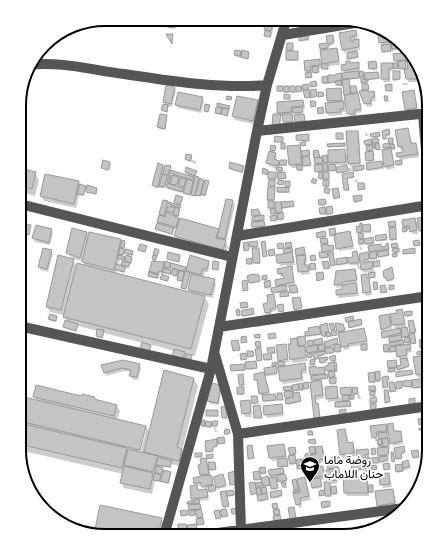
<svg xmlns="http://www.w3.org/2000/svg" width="448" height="555" viewBox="0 0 448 555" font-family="Barlow,Vazirmatn,sans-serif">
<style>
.shadow{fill:#0003;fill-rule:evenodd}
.building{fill:#c4c4c4;stroke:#999}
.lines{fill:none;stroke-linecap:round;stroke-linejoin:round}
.minor{stroke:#555;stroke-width:10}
.labels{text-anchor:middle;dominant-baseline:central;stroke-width:3.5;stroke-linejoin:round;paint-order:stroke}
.poi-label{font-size:12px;fill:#000;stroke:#fff;text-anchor:start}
.rim{fill:none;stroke:#000;stroke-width:2}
</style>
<rect width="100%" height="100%" fill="#fff"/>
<path class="shadow" d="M267,21H275L271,38L265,36Z
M80,24V30H75V25Z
M378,30L388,32L390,44H394L391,34L405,48L384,53Z
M355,31L360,50L356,51L358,58L349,60L347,52L344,53L343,49L340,34Z
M333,37L334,44L328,47V50L337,49L340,65L328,66V70L318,68L319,73L315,74L312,69V78L308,79L305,61L319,60L323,67L321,45L328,44Z
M308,38L309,41L300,40Z
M293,44V52H297L298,61H288L289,52L287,49Z
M236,51L249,52L248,59L236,57Z
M407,51L418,62L423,81L418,77L419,82H408L405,69L401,70L400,64H397L398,69L395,68L397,64L394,55L408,53ZM409,62V69L407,70L406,63Z
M376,62L377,70H371L369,63Z
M358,63L361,72L364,75L378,74L379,79L368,80L367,83L369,92H373L376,101H372L373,106L367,107L364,98L365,92L362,78L349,80L350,88H357L362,112L356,113L357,117H350L344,86H337L336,83L324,84L323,77L345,74L343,70L351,64Z
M382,64H392L394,72L400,74V80L394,81V71H390V82H384L382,79Z
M402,83H407L408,85H403Z
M167,86L174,87L176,91L172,107L169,106L167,113L162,110L165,105L164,102Z
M304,86H309L310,98H306Z
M282,87L285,91L288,87L291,91L295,89V93H292L289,89V93H285L283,89V92H278Z
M340,89L346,112H342V115L329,116L327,113L329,104L327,90Z
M414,91L418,111L408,113L406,110Z
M202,98L204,101L201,113L178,108L176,105Z
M257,101L259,104L254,124L235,120L233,116Z
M303,101L305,109L302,110L303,114L295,115L293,111V123H284L283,116H281L280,128L278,113Z
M218,105L229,107L228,117L221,113V115L216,114L219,108Z
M167,116L165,130L159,129V127Z
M408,129L412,144H415L417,147L419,157L401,160L402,166H398L397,162L400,161L398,154L404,152V149L401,150L399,147Z
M389,130L390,136H386L385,140L383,131Z
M357,132L359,135L361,166L364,167V170L355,172L354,167H350L352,169V171L343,173L344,175L353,173L354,178L347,179L349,191H346L343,173H338L351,167L347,160V165H335L336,171L331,172V166L328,160L329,187H325L324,180L320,179V173L316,172L314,152L318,151L323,165H326L327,156L329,161L344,150L348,156Z
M365,133H367L368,136H366Z
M337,134H342L344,140H338Z
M372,134L380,135V137H377L380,151L375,149L374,145H370L374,161L368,162L369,152L365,141L374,140Z
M282,138L283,144L286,146V150L282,148V143L275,141Z
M393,140L395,150L393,148H390L395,168L387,170L385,166L384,145H391Z
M345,144V147H328V145Z
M300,146L302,152H310V156L308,157L311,166L305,167L303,163V171H298L297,168H292L290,165Z
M275,147V152H274L277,157L276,161L280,165L286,161L287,163V166H280L279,167L283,173H285L286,179L279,180L277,169L269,166L267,163L272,153L271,150Z
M187,155L192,156V160L196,161V164L186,160Z
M104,162L111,164L109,171L102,168Z
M382,162L384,169L369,171L368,170Z
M231,163L243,166V173L230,170Z
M158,164L163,165L165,169L166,166L170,167V171L188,176L186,172L187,169L196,172V177L193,176L195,180L196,178L209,183L206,196H192L191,193L190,195L185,194L183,191L182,193L167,189L166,185L165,188H155L154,185ZM167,168L171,174L174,175L173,179L165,169ZM167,181L169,185L170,182L182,185V187L173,186L166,184Z
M20,169L35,173L39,180L35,196L20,192Z
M276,173V180H274L276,187H274L275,190L274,209H277L276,203L292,202L294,207L281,209L284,220L280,221L278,214L274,215L277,221L273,222V216L269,207V188H271L269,179Z
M357,179L358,182L356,183L355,180Z
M78,182L87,190H97V193L87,191L86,189L84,196L79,195L76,208L44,201L41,196Z
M290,182V188H288L289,193H279L278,192L287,189L286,186Z
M182,198L178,218L180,221L218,230L220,232L227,200L233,201L235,205L226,242L228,246L226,255L178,241L175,236L177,230L174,229L173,235L157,230L160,225L158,222L162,217L160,214L167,202V206L171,208L169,203L177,205L175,202ZM166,210L168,213L174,214L176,217L165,213Z
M362,198V201L355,203V201Z
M320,201H325L326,205L323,206L326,215L321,214L320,208H322Z
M260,213L261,217L264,218L265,227L253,228V215Z
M415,219L419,226L424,220L426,231L420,232L417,227L418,234H413L410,229L404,233V227Z
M395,223L397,240L392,241L390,226Z
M358,224L360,225L364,239L362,240L363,245H360L361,247L362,250H360L359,241H361Z
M30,226L29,235L22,234L21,232Z
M363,226H370L371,233H365Z
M51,230L53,233L50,245L35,242L33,238Z
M335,230L336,234L350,232L354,249L339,251L335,235L331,236Z
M87,232L89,237L120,240L122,243L125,242L124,250L133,252V256L130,255L132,259L129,268L126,267L124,273L117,271L116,275L191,294L189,290L192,275L190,274L186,290L182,288L184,282L179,281L178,277L173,276L171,273V275L164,273L163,276L169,279L168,282L162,280L163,274L151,272V274L160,277L158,279L150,277L149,276L155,263L153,259L155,249L159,252L155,263H163L165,266L170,263L172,266L185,268L187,271L191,257L209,262L210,265L208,272H205L203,278L214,280L216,284L213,298L204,296L209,304L195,356L190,355L191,361L187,360L185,357L184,360L174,351L149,344L151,347L149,352L143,343L104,333L103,338L97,337L98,331L78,326L76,332L65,328L66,320L64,315L50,312L47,307L73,260L77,267H85L83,261L73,259L67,252ZM124,254H128L126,261L123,257ZM120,260L123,261L121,267L118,266ZM170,266L173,270L172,273L169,270Z
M325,234L328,244L323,245L321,238L318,237Z
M386,236L387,241H377Z
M373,240L374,246L381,248L387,247L388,245L389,256L380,258L378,252H376L377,259L371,260L369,245L365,244Z
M257,243L260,264H255L254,248L251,247Z
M286,244H291L295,265L290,266L298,293L292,294L290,287H286L287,291L281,296V293H273L278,288L277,285L285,279L284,276L281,277L279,274L288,268L286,265L280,266L278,262L285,254L284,250H287Z
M392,245H397L399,253H396L397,258L394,257L395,254Z
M322,246H332L334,251L332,252L335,266L332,265L329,252L326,253L328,258L322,259L320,253H324Z
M304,248L307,259L306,266L309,269L310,274L301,275L297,255Z
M414,250L416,254H404V251Z
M51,251L53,254L48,272L41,270L39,267Z
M357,253L360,269H358L357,265H350L348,261V264L338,266L337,260L354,258Z
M367,253L370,263L373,266L375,278L369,279L372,295L366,296L364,293L366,275L368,279H370L369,272L364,273L362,270L360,255Z
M180,255L179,262L168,258Z
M355,270L359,296L339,298L337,295L343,290V287L337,288L335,285L336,272Z
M392,270L394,280L389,282L385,278L384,271Z
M249,276L259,277L260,282L251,284Z
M263,277L267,278L271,288L267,289Z
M273,295L277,311L271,312L272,315L267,316L265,313Z
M247,303L248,308L243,309L241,304Z
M253,310L254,315L243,317L242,312Z
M402,310L409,338L411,337L413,321L414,322L416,344H409L412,352L407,353L409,367L399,371L398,368H394L396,372L390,373L389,367L402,366L401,360L398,357L397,352L386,353L387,349L392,348L390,337L384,339L382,329L388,315L392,322ZM391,321L395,328H400V330L387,332L386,330L392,329ZM405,337L408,345L404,346L402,338Z
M406,313H412V316L407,317Z
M50,315L56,316V322L50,321Z
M353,319L354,322L361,321L362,326L351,328L347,321Z
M336,325L344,326L345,333L364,329L368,344H366L367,351H363L362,345L349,347L350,349L344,350Z
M321,326H327L331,337H324Z
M319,328L321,335L307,337L306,333Z
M305,338L306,346L304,347L308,361L293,363L291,359L292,345L297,339L299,343Z
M322,339L325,355L318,357L319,359L327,358L328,361L322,364L320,359L314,360L315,365L312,366L311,361L315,360L314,353H311L312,358H309L308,356V342L312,341L314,345L315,341Z
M337,341L341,352L337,353L335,345L331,346L334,353L328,354L327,344Z
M256,343H260L262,361L258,360Z
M285,345L289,362L285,363V367L305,364L307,373L302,374L304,381L283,384L281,381L279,360Z
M274,349L275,354H271L272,360L266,361L269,354Z
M429,350V377L418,378L414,358H420L418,352Z
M331,357L335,358L337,372H334L336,384L332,385L331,379L326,367L333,363Z
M256,363L257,369L248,370L247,369Z
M275,363L277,375L266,376L265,368H273V364Z
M139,365L141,368L138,380L132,379L131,372L124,371L106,376L103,366Z
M245,366V371H231Z
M311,368H324L327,379L320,380L323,385L324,398L316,400L321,420L317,421Z
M379,372L381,382L370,383L369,374Z
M264,373L270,395L275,396L276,401L264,402L263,397L260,394L258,383L255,380Z
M413,373V375L397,377Z
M243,375L244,386H242L244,395H239Z
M194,379L198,386L182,451L185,456L183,467L171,464V468L158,466L163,470L161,476L163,477L170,473L171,474L169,484L155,481L152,494L124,488L121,482L123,474L19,450L20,397L37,401L34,396L94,398L96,401L117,406L120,411L117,420L146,426L150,433ZM144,431H146L140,455H138Z
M426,380L427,387L415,389L412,384V388L404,386L411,381L414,387Z
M301,384L304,390L294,391V393H299L301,402L288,405L285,388Z
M222,386L219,405L210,404L208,401Z
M336,387L339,397H341L344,402L341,389L357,388L361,399H358L357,395H354L352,389L351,396L354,400H349L350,407L337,408L336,401L328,402L327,399Z
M376,388V392H374L377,403L374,404L376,412L371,403L373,399L370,391Z
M249,401L252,417H245L241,402Z
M281,405L284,416L267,418L265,414Z
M218,412V417L207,416Z
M429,418V426L428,423L421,425Z
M203,421L211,422V428L203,427Z
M217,422V427H215L217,432H215L213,425Z
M393,424L395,432H400L402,435L403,444L393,446L390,434H387L389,446H379L381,441L380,435L377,436L378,441H375L371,427L386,425L389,431Z
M345,430L348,444L352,443L354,446L356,456L343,458L341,455L338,431Z
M217,442V447L213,448V452L208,453Z
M284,445L288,467H282L287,482H284L286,488H284L282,482L280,483L278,476L275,477L278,489L273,490L270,476L281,469L279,460L272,461L270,458Z
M314,447L317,453L322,447L324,450L325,462L320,463L321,467L324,470L326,479L321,480L322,488L313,489L310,468H314L310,448Z
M389,448L388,456H386L388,462L381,463L379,456Z
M404,448L405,453L401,454L402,459L397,460Z
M295,450L296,455H294L296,461L307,459L308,455L310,468L299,470L298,464L291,465V454Z
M368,450L372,465L370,466L376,468L377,470H371L373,476L371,477L367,471L353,470L357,462L360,467L357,451Z
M332,458L339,459V464H336L341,479H337L338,483L330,484V488L336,487L337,495H333L330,490L331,497H327L329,483V469L334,464Z
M205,460L207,464H215L216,470L211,471L208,467L216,491L211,492L209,488L206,489L209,500L199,501L204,525H198L197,516L191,515L188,502L194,501L192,498L196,486L195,483L202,477L201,475ZM202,485L205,490L199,491L197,486Z
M408,463L410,468L398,473L396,466Z
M265,468L266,474L260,475L261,479H268L270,486L265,487L268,500L260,502L258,494H252L250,484L263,483V480L256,481L254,473L261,471ZM262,487V493L259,488Z
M389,474L392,487L383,488L380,475Z
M223,477L226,487L218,489L215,478Z
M305,478L311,500L301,502L302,507L299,508L294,492L296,491V480L298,484Z
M344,478H367L369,486L373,487V493H369V496H347L345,493Z
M393,490L397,506L380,509L378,506Z
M233,492L234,496L227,497L229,507L224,508L221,493Z
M281,492L282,497L273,499L272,497Z
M330,503V507L324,508L323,507Z
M277,505L279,511L281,521H275L274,508Z
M161,519L165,526L163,536H99Z
M179,525H196L198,534L188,527V535H186L185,531H180Z
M304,531H307L311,536H304L306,535Z"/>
<path class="building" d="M266,21H274L271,31L264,29Z
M167,22H175V28L167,27Z
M77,24H80L79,29H74V26Z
M377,29L387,32L389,42L379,43Z
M265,30L271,32L270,37L264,36Z
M356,30L357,36L350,37L351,42H353V40L359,39V47L342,50L339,33Z
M390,33L397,40L391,41Z
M166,34H173L172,44Z
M333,35L334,42L328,45V48L320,49L319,44L327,43L326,36Z
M308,36L309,39L299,41V37Z
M398,41L404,47L392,49L391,42Z
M287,43H293V50H286Z
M390,44L391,51L382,52L381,45Z
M337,48L339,61L322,64L320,50Z
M235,50L241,51L240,56L234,55Z
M242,50L249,52L248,59L241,57Z
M286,51H298V60H286Z
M357,51L358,57L347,59V53Z
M408,52L416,61L406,62V60L394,61L393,54Z
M320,59V65L310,66L311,71H305L304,61Z
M405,60L406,68L399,69L398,62Z
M346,61H350L351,63L359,62V68L342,71L341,65L346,64Z
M376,61L377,68L369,69L368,62Z
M417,61L419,67L416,68L418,79H406L404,69H408L407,62Z
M381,63H393V68H389V79H381Z
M393,63H397L398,68L394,69Z
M321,64H328V69H322Z
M318,66L319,72L313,73L312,67Z
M417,68H419L422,80H419Z
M359,71V78L342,79V73Z
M363,71L364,76L360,77L359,72Z
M393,71H400V79L393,80Z
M311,72L312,77L306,78L305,73Z
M378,72L379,78L365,80L364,73Z
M341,73L342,80L328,83V75H336V74Z
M327,76L328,83H322V77Z
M361,78L368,80V82L361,83Z
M349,79L351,94L344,95L342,80Z
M341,80L342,85H336L335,81Z
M316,81L317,86L311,87L310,82Z
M419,82H423L426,92L420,93Z
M309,84V89L303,90L302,85Z
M362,84H368L369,90H362Z
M392,84V91H386L385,85Z
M166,85L175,87L171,104L163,102Z
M277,86H283V91H277Z
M284,86H289V92H284Z
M290,86H295V92H290Z
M296,86H301L302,91L296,92Z
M350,86H356L357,93H351Z
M341,88L342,100L327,101L326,89Z
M316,89L317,96L311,98L310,90Z
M303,90H309L310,97L305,98Z
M367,90L368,92L374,91L375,97L371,98V103L364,104L359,91Z
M414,90L417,108L405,110L402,92Z
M178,92L203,97L200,110L175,105Z
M318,92H323L324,96L318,97Z
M358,93L361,109L355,110V114H347L344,95Z
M284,94L290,95V99H284Z
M227,96L232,97L231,100L226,99Z
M237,96L258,100L253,121L232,116Z
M384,96H387L388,101H385Z
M303,100L304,106L291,107L292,112L277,113V102Z
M310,101H315L316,106L311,107Z
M344,101V109H340L341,112L326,113L325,103Z
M217,103L230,106L229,109L217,106Z
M163,104L168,105L167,112L161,110Z
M205,104L210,105L208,112L204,111Z
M216,107L222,108L221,114L215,113Z
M302,107L303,112L293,113L292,108Z
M323,107L324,113L318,114L317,108Z
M223,108L229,109L227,116L221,114Z
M160,114L167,115L165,129L157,127Z
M273,114H281L279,127H272Z
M282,114H292L293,122H283Z
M304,114L305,121L295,122L294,115Z
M408,128L411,143H416L418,154L397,157L396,153L403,152L402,146L398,147L395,130Z
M389,129L390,134L386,135V139H383L382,131Z
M346,131H358L360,163L348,164Z
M379,132L380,136L371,137L370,134Z
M336,133H343V139H336Z
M309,134V141L296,140V135Z
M275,136L283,137V142H274Z
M378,138L379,142L374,143L375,148H373L372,139Z
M388,138H393V143L389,144Z
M371,139L372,144L365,145L364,141Z
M305,141L306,145L301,146L300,143Z
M281,143H285V149H281Z
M345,143V146L328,147L327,144Z
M379,143L380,149L376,150L375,144Z
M388,143L389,145L394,144L395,149H392V147L383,148V144Z
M271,145L276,146L275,151L270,150Z
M300,145L302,164L289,165L287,146Z
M372,145L373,150L367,151L366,146Z
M391,148L394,165L384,167L382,150Z
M345,149L346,162L328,163V150Z
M309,150L310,155L302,157L301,151Z
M318,150L320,157L314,158L313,151Z
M269,151L276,153L274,159L279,161L278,166L266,163Z
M373,151L374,160L366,161L365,152Z
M186,154L192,155L190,161L185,159Z
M327,155L328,162L324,163L322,156Z
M309,156L311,165L303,166L302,157Z
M322,157L323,163L315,164L314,158Z
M103,160L110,162L108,170L101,168Z
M280,160H287L286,165H279Z
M402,160V164L396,165L395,161Z
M382,161L383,167L367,170L366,163Z
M230,162L244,166L242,172L229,168Z
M158,163L163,165L158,187L152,185Z
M327,163L328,171H323V164Z
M322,164L323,171L315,172L314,165Z
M335,164L336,170L329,171L328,165Z
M165,165L171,166L168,175L163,174Z
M296,165H302V170H297Z
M347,165L348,171L337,173L336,167Z
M364,165V169L353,171V167Z
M186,167L197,171L195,176L185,172Z
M282,167L283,171H277L276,168Z
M20,168L36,172L32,189L20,186Z
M263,168L268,170L267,175L262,173Z
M170,170L194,177L193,180L169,173Z
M268,172H276V179H268Z
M285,172L286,178L278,179L277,173Z
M319,172L323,173L322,179L318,178Z
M323,172H329V179H323Z
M353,172L354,177L347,178L349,190H344L342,174Z
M45,174L79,181L74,204L40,196Z
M163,174L167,176L164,187L159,186Z
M169,175H171L169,183L167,182Z
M172,175L179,177L177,185L170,184Z
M195,176L199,177L195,196L191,195Z
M180,178L186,179L184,187L178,185Z
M200,178L204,180L200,196L195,195Z
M313,178L317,180L315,184L311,182Z
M187,179L193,181L190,195L183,193Z
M205,180L209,181L205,195L201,194Z
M269,180H275V186H268Z
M278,180L284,181L283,185L277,184Z
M323,180H329V186H323Z
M285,181H290V187H285Z
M167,183L183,188L182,192L166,187Z
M358,183H364L365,189L358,190Z
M80,184L86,186L83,195L77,194Z
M87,185L97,188L96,194L86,192Z
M268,187H275L274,200H267Z
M277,187L289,188V192H277Z
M325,187L330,189L329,194L324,192Z
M338,188L340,197L334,199L332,189Z
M176,195L183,197L180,205L174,202Z
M362,195V200L354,202L353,196Z
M226,199L233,200L225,239L217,237Z
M325,199L326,204L319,205L318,200Z
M163,200L168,201L164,216L159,214Z
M268,201H274V208H268Z
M293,201L294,206L282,208L281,202Z
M169,202L181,206L180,208L168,204Z
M275,202H281L282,212L276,213Z
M168,206L175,208L173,213L166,211Z
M332,206L333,213L327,215L326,207Z
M175,207L180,209L178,216L173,215Z
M325,207L326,214H320L319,208Z
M275,208L276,213L271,214L270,209Z
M258,209L261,215L252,216L251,210Z
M166,212L179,218L176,227L157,222L159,215L165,217Z
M283,212L284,218L278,220L277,214Z
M264,215V220L252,221V217Z
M276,215L277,220L271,221L270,216Z
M424,217L426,230L419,231L417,218Z
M180,218L219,229L216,238L226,240L223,250L174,236Z
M415,218L417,230L410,232L409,226L403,227L402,220Z
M264,221L265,226L252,227L251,222Z
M395,221L396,226L389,227L388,222Z
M22,223L31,225L29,235L20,232Z
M157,223L174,228L172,234L155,229Z
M360,223H362V232L357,233L356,227L360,226Z
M370,224L371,231L363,232L362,225Z
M36,225L52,229L49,243L32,238Z
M396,227V239L390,240L389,228Z
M407,227V231L403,232L402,228Z
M72,228L87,232L80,258L66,253Z
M335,228L336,235L330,236L329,229Z
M325,231L326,236L317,238L316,233Z
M350,231L353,246L336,249L334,234Z
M89,232L121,239L114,270L82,262Z
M363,233L364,238L359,239L358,234Z
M386,234L387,239L376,241L375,236Z
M373,237L374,243L364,244V239Z
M327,238L328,243L321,244L320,239Z
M363,239V244H359L358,240Z
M122,240L125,241L124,248L120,247Z
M419,240L420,245L414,246L413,241Z
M257,241L258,246L250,247L249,242Z
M265,241L267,256L263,257L261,242Z
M248,242L249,250L244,251L243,243Z
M291,242L292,247L286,248L285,243Z
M283,243L284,248L278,249L277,244Z
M388,243L389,249L369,252L368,246L381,244V247L386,246V244Z
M397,243L398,247L392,248L391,244Z
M140,244L147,246L145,252L138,250Z
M328,244V246L333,245L334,250L322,252L321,245Z
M304,247L305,254L296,256L295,249Z
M43,248L52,250L47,269L38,267Z
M120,248L125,249L123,255L118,254Z
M155,248L159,250L157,256L153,254Z
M252,248H259L260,263H253Z
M292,248L293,252L284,253L283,249Z
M399,248V252H393L392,249Z
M415,248V253L403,254V250Z
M126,249L133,251L132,255L124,253Z
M274,249L275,255L269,256L268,250Z
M388,250L389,255L378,257L377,252Z
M357,251L359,263H348L347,258L353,257L352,252Z
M376,251L377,258L370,259L369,253Z
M168,252L180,255L179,262L167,259Z
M292,252L294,262L277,263L276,255Z
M319,252H327L328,257L320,258Z
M333,252L335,265L331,266L328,253Z
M368,252L369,259L364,260V263L372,261L373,268L361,270L359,254Z
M397,253V256L393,257L392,254Z
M58,255L74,259L61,310L46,307Z
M119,255L125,257L124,260L117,258Z
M126,255L132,257L131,263L125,261Z
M153,255L157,256L155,261L152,259Z
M190,255L209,261L207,269H203L201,275L186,271Z
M306,255L304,265H308L309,271L298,272L296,256Z
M315,255L316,260L311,261L310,256Z
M347,257V263L336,265V259Z
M252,258V264H247L246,259Z
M379,260L380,266L374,267L373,262Z
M122,261L130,263L128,267L121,265Z
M152,261L164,262L162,272L159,271L158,275L149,272Z
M165,261L171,263L169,268L164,267Z
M213,261L219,262L218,270L212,269Z
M328,261L330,268L324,269L322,262Z
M77,263L205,296L191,349L63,317Z
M171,263L186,267L184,272L170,268Z
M315,263L316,269L310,270L309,264Z
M116,264L126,267L124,272L114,269Z
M292,266L294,282L276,286L275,280L284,278L282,273L278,274L277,269Z
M392,267L394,278L387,281L386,277L384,278L383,271Z
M164,268L171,270L170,274L162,272Z
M173,268L178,270L176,276L171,274Z
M355,269L357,280L342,282V284L334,285L336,271Z
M179,270L185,271L182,281L177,280Z
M149,271L159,274L157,278L148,276Z
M185,271L190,272L186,289L181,288Z
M323,272L324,279L317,281L316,273Z
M375,272V277L369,278L368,273Z
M162,274L169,277L167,281L160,279Z
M191,274L215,279L211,295L188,290Z
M253,274L259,275L260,281L249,283L247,276Z
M367,274V278H369L371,292L363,293L361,275Z
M267,275V279L262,280V276Z
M247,280L248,290L243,291L242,281Z
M270,280L271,286L265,288L264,282Z
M373,282H377L378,289L374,290Z
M356,283L357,293L336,295V290L342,289V285Z
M286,285L287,290L272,293L271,288Z
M296,285L298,292L290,293L289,286Z
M385,285L387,292L381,293L380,286Z
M389,285H394V289L389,290Z
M288,291L289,296L280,297V293Z
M274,294L276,308L270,309L271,312L265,313L263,304L268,302L267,295Z
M300,297L302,308L294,310L292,298Z
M247,302L248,307L241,308L240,303Z
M283,304L284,311L279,312L277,305Z
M253,308L254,314L242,316L241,311Z
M239,309L240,315L237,316L236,310Z
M402,309L405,324L392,325L390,314L397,313L396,310Z
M412,311V315L405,316L404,312Z
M50,314L57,316L56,321L48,319Z
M389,314L391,326L381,330L379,316Z
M353,316L354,320L346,322L345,318Z
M361,319L362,324L349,328L348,322Z
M65,320L78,324L76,331L63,327Z
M413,320L416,332L410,333L408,321Z
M327,323L329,332H325L326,336H322L320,325Z
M333,323L335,329L331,330L329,324Z
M335,323L343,324L345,330L337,332Z
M319,326L321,334L305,336V332L309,331L308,328Z
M407,327L409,336L402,337L401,328Z
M364,328L367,341L348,344L349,346L341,347L338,333Z
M400,328L401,333L382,338L381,332Z
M97,329L104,330L102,338L96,336Z
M335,330L337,335L332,336L331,331Z
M330,332L331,336L327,337L326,333Z
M275,333L276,338L269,339L268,334Z
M414,333L416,343L411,344L409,334Z
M260,334V338H255L254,335Z
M401,335L402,340L389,342V337Z
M246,336L247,342L241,343V337Z
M305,336L306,345L299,346L297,337Z
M409,337L410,342L405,343L404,338Z
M297,338L298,347L305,346L306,357L290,360L288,344H291L290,339Z
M322,338L323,344L314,345V340Z
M337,338L338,343L325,348L324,342Z
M425,339L426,347L420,348L419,340Z
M238,340L240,350L233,351L231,341Z
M313,340V346H308L307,341Z
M403,340L404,344L389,346V343Z
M260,341L261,347H256L255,342Z
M142,342L151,345L149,352L140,349Z
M286,344L288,359L278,361L276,345Z
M340,344L341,351L335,352L334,345Z
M361,344H367V350H361Z
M387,344L389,351L384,352L383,345Z
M410,344L411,349L406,350L407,355L397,357L395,346Z
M317,345L318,351L307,353L306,347Z
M318,345H324L325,350L319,351Z
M395,346L396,351L390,352L389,347Z
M274,347L275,353H271L272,359L264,360L263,354H268L267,348Z
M333,347L334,352L326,354L325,349Z
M261,348L262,360L257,361L255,349Z
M174,349L185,352L183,359L172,356Z
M429,349V353L417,355V352Z
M247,351H253L254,356L248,357Z
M325,351L323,355L318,356L319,358L314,359L313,353Z
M246,353L247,359L241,360L240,354Z
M312,353V357L308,358L307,354Z
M186,354L192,355L191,360L185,359Z
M335,355L336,360L331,361L329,357Z
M429,355V373L416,375L413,357Z
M327,357L328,359L325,360V362L320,363L319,358Z
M407,358L409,366L397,370V366L401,365L400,359Z
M315,359V364L310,365V360Z
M123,360L140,364L137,377L129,376L131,370L122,368L104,373L101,365Z
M396,360L397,367L388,368L387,361Z
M256,361L257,368L246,369L245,362Z
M284,361L285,365L278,366L277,362Z
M276,362V366H272V363Z
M336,362L337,371H335L334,365L335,370L326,371L325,366H328V363Z
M305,363L306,370H301L302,378L280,381L278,367Z
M245,364V370L231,371L230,365Z
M277,366V373L265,375L264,368Z
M316,366V368L324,367L325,374L310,375L309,367Z
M395,368V371L388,372V369Z
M164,370L194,378L177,447L182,449L179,461L144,452Z
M412,370L413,374L396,377V372Z
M334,371L335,376L329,378L328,372Z
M380,371V380L376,381L375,372Z
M264,372L269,392L259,394L257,380H254V374Z
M375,372V382H369L368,373Z
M243,374L244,385H239L238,375Z
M327,374L328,378L311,380V376Z
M388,376L389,380H387L388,387L383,388L382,377Z
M336,377V383L330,384L329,379Z
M426,378L427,386L413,388L412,380Z
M321,380L323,395L315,396L316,404L318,403L320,417L314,418L310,382Z
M411,380L412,387L403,386V381Z
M402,381V388L396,389V382Z
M308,382L309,388L304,389L303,383Z
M389,382H394L396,391L390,392Z
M210,383L223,385L222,390L220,389L218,403L207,401Z
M302,383L303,390H300L298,384Z
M298,384L299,390L293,391L292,385Z
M36,385L81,396L82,394L95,397L94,399L117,405L114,416L33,397Z
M291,386L292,390L284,391L283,387Z
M337,386L338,398L326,399L325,387Z
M369,386H375L376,390L369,391Z
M237,387H244V394H237Z
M351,387L352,395H341L340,388Z
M357,387L358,393L353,394L352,388Z
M384,390H388L390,402L385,403Z
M292,391L293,397L285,398L284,392Z
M375,391V395L370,396V392Z
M299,392L301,401L286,404L285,399L293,397V393Z
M277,393H282L283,400H277Z
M275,394L276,400L263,401L262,395Z
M349,395V401H343L342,396Z
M349,395H354V399H350Z
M20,396L146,426L140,450L19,421Z
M251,396H257L258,403L252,404Z
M376,397L377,402L370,403V398Z
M415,398V404L409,405V399Z
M250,400L251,413L242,414L240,401Z
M350,401L351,406L335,407V402Z
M282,404L283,413L264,415L263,406Z
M370,404H376V411H371Z
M260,405L262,418H254L253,406Z
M226,406L227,418H222L221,407Z
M346,409V415H340L339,410Z
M206,410H218V416H206Z
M429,417V424L427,422L419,425L418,419Z
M202,420H205L204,426H201Z
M206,421L212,422L211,427L205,426Z
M213,421H218L217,426H212Z
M19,423L127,448L122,468L19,444Z
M393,423L394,431H401L402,441L390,444L387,424Z
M386,424L387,431L376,432L377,437L372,438L370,426Z
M427,427L428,431L419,430V428Z
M225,429L230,430L229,434H224Z
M345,429L348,443L353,442L354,453L340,455L337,430Z
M308,431H312L313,435H308Z
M387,432V438L379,439L378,433Z
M224,437L225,443L218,444L217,438Z
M388,438L389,446L379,447V445H383L382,439Z
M217,439V446L213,447V451L206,452L205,441Z
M315,439L316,444L309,443L308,440Z
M379,439L382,440V444L378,445L377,440Z
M284,444L286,456L269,458L267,446Z
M252,445L254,458L248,459L247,446Z
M314,446L316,453L310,454L309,447Z
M322,446L324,459L319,460V464L311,466L310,455L316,454L315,447Z
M404,446L405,452L401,453L402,458L396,459L394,448Z
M295,447L296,453L290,455L288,448Z
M389,447L388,455L378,456L377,448Z
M375,448L376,454L372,455L371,449Z
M128,449L158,456L153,472L124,465Z
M368,449L369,454L365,455V458H370L371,463L358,465L356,450Z
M418,450L419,457L413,458L411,451Z
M391,452H393L395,461L392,462Z
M195,453H202V457H195Z
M308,453L309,467L297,469V466H302L301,459H305V454Z
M213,454V458L207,459L206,455Z
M295,455L296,463L290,464L288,456Z
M387,456L388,460L379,462V457Z
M158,457L172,461L170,467L156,465Z
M332,457H339V463L331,462Z
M378,457L379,463H372L371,458Z
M206,458L209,474L200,475L198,465L201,464L200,459Z
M287,458L288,466L278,467L277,459Z
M301,459L302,465L297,466L296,460Z
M408,460L410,467L403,468L402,462Z
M357,461L358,465L366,464V468L352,471L351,462Z
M208,462H215L216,469L209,470Z
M337,463L338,468L328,469L327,464Z
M389,463L390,469L384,470L383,464Z
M371,464L372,468L367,469L366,465Z
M402,464L403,471L396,472L395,465Z
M376,465L377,469L372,470L371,466Z
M124,466L153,473L150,489L120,483Z
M156,466L163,468L162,474L155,473Z
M323,466L324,476L311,478L309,468Z
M265,467L266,473H260L259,468Z
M283,468L284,473L270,476L268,470Z
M339,468L340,475L336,476L337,480L327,481L326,470Z
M164,470L171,472L168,483L160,481Z
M372,470L373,475L366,474V471Z
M235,471L237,484L230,485L228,473Z
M259,471L261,479L254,480L253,472Z
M155,473L161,475L159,481L153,480Z
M389,473L390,484L380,485L379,474Z
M223,474L226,485L217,488L213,477Z
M285,474L287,480L278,482L277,475Z
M205,475V476L211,475L213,484L202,487L200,482L194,484L193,478Z
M268,476L270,485L263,486L261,478Z
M276,477L278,488L271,489L269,478Z
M305,477L309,496L300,498L301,504L296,505L293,494L300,492L297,479Z
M343,477H367L368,493H344Z
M320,478L322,486L312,488L310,479Z
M296,479L298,489L294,490L292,480Z
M255,482L257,493L251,495L249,483Z
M262,482V486L256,487L255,483Z
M285,482L286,487H283L281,483Z
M324,482H330L331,496H325Z
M197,485L198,490L207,489L208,497L191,499L190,486Z
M215,485L216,490L209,492L208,486Z
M369,485H373V492H368Z
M336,486L337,493L331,494V487Z
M260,487L262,494L257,495L256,489Z
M266,487L267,493L262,494L261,488Z
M393,489L395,503L377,506L375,491Z
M233,490L234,495L227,496L226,491Z
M281,490L282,495L271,498L270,492Z
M298,490L299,492L293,493V491Z
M324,490V495L319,496V491Z
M226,491L229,506L223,507L220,492Z
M267,493L268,499L258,501L257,495Z
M199,499L200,503L194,504V501Z
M193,500L194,503L187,504V502Z
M330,501V506L322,508L321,502Z
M277,503L278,508L273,509L272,504Z
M200,504L201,509L189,510L188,505Z
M100,505L162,518L158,536H99L94,534Z
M294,507L296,518L290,519L288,508Z
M238,508L239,514H232L231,509Z
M201,509L203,517L197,518L195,510Z
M226,509L228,516L222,517L220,510Z
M279,509L280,514L274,515L273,510Z
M188,510V515L181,516L180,511Z
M195,510V515L190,516L189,511Z
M219,510L221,518L216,519L214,511Z
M280,515L281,520L274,521L273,516Z
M203,518L204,524L197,525L196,519Z
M389,518V521L382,526L381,520Z
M178,524H186L187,530H178Z
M196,524L197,533H190L187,525Z
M316,532L317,536H311V533Z"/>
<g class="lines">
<path class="minor" d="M283,35L361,22
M29,65C61,61 92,70 124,74C171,81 220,89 267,85
M423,114L429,185
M257,131L429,113
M20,204L232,257
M237,236L429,205
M19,326L211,369
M219,327L429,296
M215,355L238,434L241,530
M238,434L429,406
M164,536L211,369L257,131L267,85L286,21
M195,536L404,508"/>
</g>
<defs>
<symbol id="school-pin" viewBox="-11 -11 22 30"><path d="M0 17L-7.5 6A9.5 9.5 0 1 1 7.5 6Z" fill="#000" stroke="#fff"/><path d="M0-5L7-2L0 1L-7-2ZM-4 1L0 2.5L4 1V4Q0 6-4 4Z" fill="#fff"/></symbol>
</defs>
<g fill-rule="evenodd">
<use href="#school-pin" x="299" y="455" width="22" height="30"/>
</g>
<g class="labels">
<g class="poi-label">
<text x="324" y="459">روضة ماما<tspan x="324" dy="14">حنان اللاماب</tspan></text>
</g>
</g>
<path d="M0 0H448V555H0ZM105 26H343A79 79 0 0 1 422 105V450A79 79 0 0 1 343 529H105A79 79 0 0 1 26 450V105A79 79 0 0 1 105 26Z" fill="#fff" fill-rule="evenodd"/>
<path class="rim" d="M105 26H343A79 79 0 0 1 422 105V450A79 79 0 0 1 343 529H105A79 79 0 0 1 26 450V105A79 79 0 0 1 105 26Z"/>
</svg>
